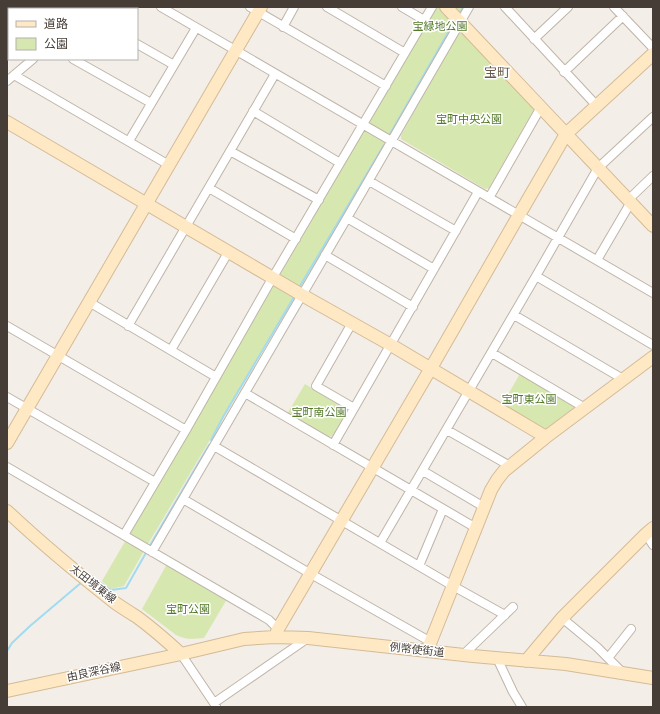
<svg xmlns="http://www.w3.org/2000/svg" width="660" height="714" viewBox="0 0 660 714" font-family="Figtree,'Noto Sans JP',sans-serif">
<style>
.green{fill:#d6e8af}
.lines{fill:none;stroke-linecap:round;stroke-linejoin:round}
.stream{stroke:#a2dbf0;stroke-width:2}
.street-casing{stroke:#bfb4a9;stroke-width:10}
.secondary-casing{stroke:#d4bb96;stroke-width:14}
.street{stroke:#fff;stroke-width:8}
.secondary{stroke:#ffe9c5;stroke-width:12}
.labels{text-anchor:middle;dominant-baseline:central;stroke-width:3;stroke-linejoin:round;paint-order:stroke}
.park-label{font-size:11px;fill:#527828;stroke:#fff}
.street-label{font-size:11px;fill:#463d36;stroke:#fff}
.quarter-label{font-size:13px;fill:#695a4d;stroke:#fff}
</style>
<rect width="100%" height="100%" fill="#f3eee7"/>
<path class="green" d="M436,7H465L392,134L148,544L124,586L111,589L102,581Z
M463,32L534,107L533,111L489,188L485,189L401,139V135L457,34Z
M521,372L576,405L577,410L551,429H544L502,405Z
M305,384L345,408L347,413L333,436L328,437L287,414Z
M167,564L227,599L204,638C193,639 186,640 176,635L142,609Z"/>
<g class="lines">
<path class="stream" d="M460,13L463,7
M390,134L453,24
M300,286L384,145
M211,440L223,417L294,297
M149,547L209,445
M89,576L90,575L111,590L126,588L147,551
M7,651L12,643L30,626L82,582"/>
<defs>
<path id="street" d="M39,7L41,9
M161,7L653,293
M250,7L386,86
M327,7L405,53
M402,7L424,20
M505,7L597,106
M614,7L653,48
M23,9L26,7
M89,9L92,7
M7,23L9,21
M283,27L294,7
M534,39L568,7
M137,44L174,65
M73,59L151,103
M564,72L623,16
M14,75L169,165
M7,81L33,59
M253,111L340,163
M129,141L196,28
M230,151L319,200
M369,181L456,231
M209,188L296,239
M489,198L541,107
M628,200L653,176
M347,218L434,269
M325,255L413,307
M597,260L631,202
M536,276L653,345
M89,302L216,377
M514,315L623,379
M352,323L316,386L354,408
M7,326L186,430
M128,326L275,74
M171,350L229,251
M492,353L585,408
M245,393L476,528
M7,397L155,482
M447,430L510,466
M333,445L478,192
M214,446L453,586L505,615
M7,467L269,620L278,629
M423,471L484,507
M183,499L311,574L431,642
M646,534L653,545
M124,535L186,430L273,277L432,7
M380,543L536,276L598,168L653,117
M152,552L347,218L469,7
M419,566L443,509
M562,618L597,647L623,673
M181,654L216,706
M463,655L513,607
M497,658L513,692L522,707
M608,658L631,629
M214,703L308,638"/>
<path id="secondary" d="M446,7L653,226
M7,122L302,295L391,345L546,437
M7,443L261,7
M7,511C41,543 77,573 114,602C121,607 129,612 137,617C152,628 167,641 181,654
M275,637L278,629L431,368L519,215L566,134L653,54
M427,651L491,490L497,480L504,471L546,437L653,357
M526,661L562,618L646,534L653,528
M7,691L181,654L244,639L275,637L308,638L473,656L566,664L653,678"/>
</defs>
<use href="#street" class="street-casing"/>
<use href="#secondary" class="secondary-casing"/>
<use href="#street" class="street"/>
<use href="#secondary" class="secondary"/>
</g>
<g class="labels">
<g class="park-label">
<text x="440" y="26">宝緑地公園</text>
<text x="469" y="119">宝町中央公園</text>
<text x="529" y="399">宝町東公園</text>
<text x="319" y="412">宝町南公園</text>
<text x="188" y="609">宝町公園</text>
</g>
<g class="street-label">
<text transform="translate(93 584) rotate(38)">太田境東線</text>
<text transform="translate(417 650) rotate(6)">例幣使街道</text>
<text transform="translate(94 672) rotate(-12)">由良深谷線</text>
</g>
<g class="quarter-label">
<text x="497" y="72">宝町</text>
</g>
</g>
<rect width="660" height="714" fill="none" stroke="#463d36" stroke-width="16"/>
<rect x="8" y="8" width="130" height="52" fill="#ffffff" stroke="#b5b1af"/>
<rect x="16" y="21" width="20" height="6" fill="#ffe9c5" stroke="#b5b1af"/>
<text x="44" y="28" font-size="12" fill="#463d36">道路</text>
<rect x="16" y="38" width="20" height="12" fill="#d6e8af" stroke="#b5b1af"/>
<text x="44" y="48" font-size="12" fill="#463d36">公園</text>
</svg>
